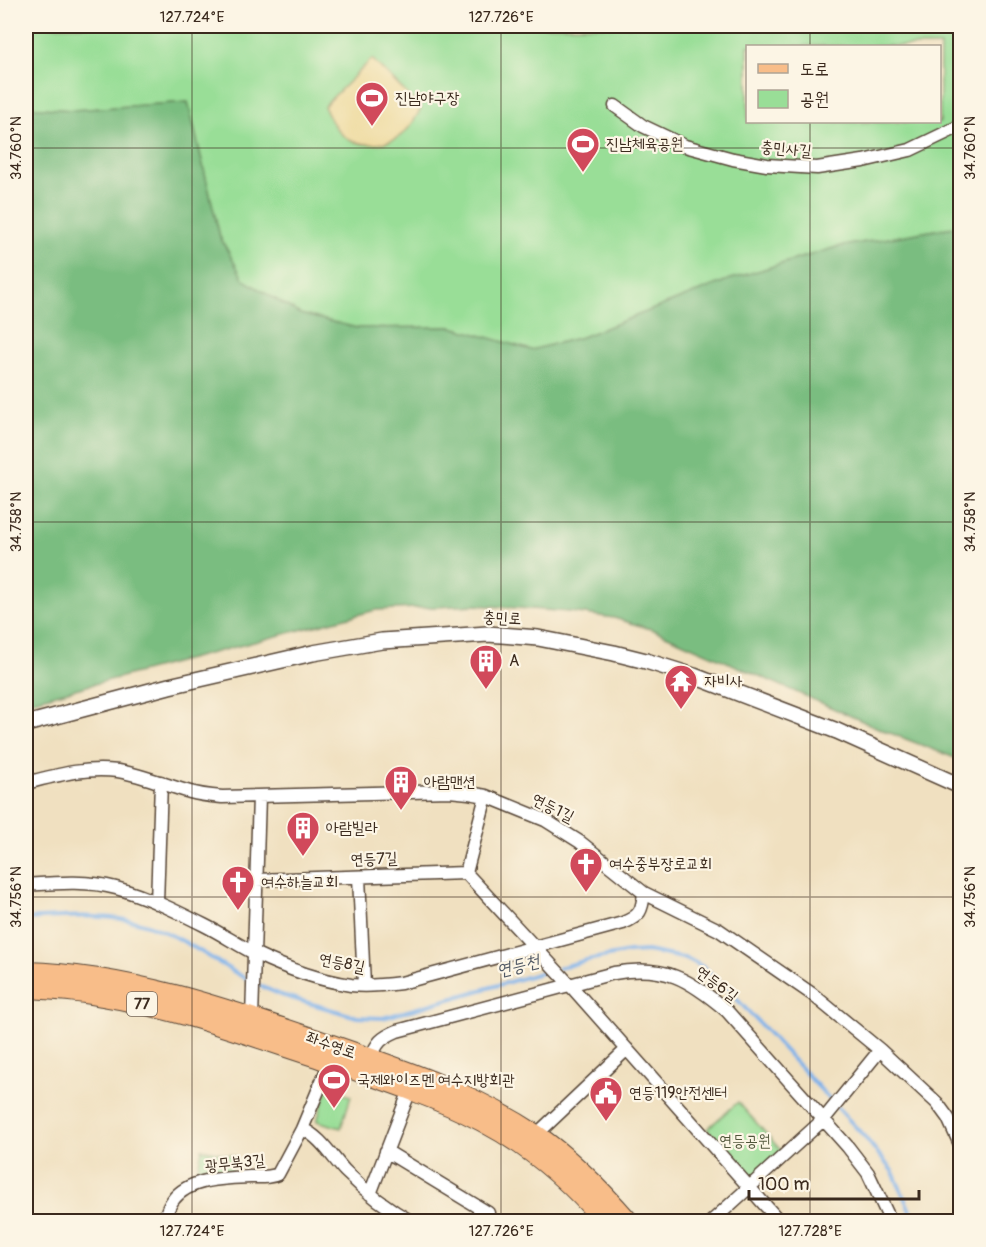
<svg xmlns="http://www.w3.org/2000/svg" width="986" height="1247" viewBox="0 0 986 1247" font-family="Pangolin,'Poor Story',sans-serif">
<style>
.green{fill:#99de97;stroke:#6a845a;stroke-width:1.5;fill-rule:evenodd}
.forest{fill:#7abd80;stroke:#5a744f;stroke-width:1.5}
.sand{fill:#eeda9e;stroke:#94825e;stroke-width:1.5}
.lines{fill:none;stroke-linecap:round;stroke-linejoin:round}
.stream{stroke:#7bb1ea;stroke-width:4}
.minor-casing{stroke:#564536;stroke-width:15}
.tertiary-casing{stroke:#564536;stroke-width:18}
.primary-casing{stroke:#564536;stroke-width:22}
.minor{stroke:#fff;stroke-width:12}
.tertiary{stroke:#fff;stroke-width:15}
.primary{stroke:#f8bd89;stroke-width:20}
.ticks{fill:none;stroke:#3b2a1e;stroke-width:1.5;stroke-opacity:0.45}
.labels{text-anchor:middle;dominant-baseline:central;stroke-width:4.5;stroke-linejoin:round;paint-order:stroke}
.shield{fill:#fcf5e5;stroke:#75675a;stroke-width:1.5}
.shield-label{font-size:15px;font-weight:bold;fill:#3b2a1e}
.poi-label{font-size:16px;fill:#3b2a1e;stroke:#fcf5e5;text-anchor:start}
.street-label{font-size:16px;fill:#3b2a1e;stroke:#fcf5e5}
.park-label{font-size:16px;fill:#52573c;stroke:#fcf5e5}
.water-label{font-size:18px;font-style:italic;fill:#515965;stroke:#fcf5e5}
.neatline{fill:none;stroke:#3b2a1e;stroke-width:2}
.ticks-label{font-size:15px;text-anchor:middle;fill:#3b2a1e}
</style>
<rect width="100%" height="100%" fill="#fcf5e5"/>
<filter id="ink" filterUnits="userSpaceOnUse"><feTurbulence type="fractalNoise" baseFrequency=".0167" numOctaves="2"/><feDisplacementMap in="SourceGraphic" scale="12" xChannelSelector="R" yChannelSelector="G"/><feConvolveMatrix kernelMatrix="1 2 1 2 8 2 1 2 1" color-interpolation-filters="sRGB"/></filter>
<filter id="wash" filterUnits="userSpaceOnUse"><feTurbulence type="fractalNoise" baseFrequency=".008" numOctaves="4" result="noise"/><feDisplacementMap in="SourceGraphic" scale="24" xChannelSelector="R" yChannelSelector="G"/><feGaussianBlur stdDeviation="1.35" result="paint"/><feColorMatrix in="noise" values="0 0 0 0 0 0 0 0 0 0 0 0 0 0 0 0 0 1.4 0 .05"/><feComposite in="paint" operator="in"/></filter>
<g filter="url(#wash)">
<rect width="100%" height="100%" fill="#f0e0c0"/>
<path class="green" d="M26,26H960V225L959,226L837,247L728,280L582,337L531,350L452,327L357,328L300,314L244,281L220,237L188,102L73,110L26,107ZM748,46H940V122H748Z
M330,1084L335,1086V1091L351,1096L341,1128L317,1121L328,1086Z
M738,1102L783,1153L757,1176H749L707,1129Z
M202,1149L235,1156L232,1170L196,1176Z"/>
<path class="forest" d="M188,102L220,237L244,280L300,314L357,328L452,327L531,350L582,337L728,280L837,247L959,226L960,225V760L885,731L654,630L614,618L570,612L476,605L376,610L26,702V107L73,110Z"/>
<path class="sand" d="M372,59L421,108C417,116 412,125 405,132C391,145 366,148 348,139C336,132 329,118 324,106Z"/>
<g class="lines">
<path class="stream" d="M26,919C63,916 118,913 153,927C187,940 217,963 250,981
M559,968L587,960L629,952L647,951L688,959L705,968L734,996L863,1135L893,1172L915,1222
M256,984L281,995L357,1017L383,1018L551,970"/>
</g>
</g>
<g filter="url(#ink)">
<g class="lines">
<defs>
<path id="minor" d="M615,106L643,126L685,146L733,159L767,165L817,168L863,161L910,150L960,126
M26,783C58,775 84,767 118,771C143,775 165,785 190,792C200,795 211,796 222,797L449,791L469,793L486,796L545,820L580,842L644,893L719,930L812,994L880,1050L937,1103L948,1118L960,1144
M466,873L486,796
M359,877L364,985
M256,880L466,873L570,985L780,1222
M26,885C55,883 87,880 116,888C146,896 176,911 204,925C222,934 238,945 256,954C285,968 319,980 351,985C367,987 385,985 401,983L623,923C640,916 642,911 644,893
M157,903L161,782
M252,1018L259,796
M371,1058C377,1042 381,1038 397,1031L614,973C665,964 689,979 727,1011L848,1147L868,1173L891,1222
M302,1129C320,1136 332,1157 345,1171C365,1191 386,1208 412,1222
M536,1135L627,1049
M386,1151L488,1213
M370,1194L410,1090
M163,1222C166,1214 168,1207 173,1200C189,1178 226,1178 250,1177C260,1177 270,1178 278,1174L302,1129L330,1062
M711,1222L824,1119L880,1050"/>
<path id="tertiary" d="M26,724L169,686L313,653L382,641L488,634L538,638L614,653L646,661L694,676L837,731L960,786"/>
<path id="primary" d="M26,972C128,975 224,1008 320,1041C395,1067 470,1091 536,1135C570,1158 601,1190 629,1222
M26,988C51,989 77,991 102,996C176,1008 246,1034 317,1057C372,1076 430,1094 482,1121C528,1145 571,1182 605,1222"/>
</defs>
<use href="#minor" class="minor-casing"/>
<use href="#tertiary" class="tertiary-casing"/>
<use href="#primary" class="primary-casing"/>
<use href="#minor" class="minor"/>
<use href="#tertiary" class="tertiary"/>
<use href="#primary" class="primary"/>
</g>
</g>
<path class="ticks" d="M192,26V1222M501,26V1222M810,26V46M810,122V1222M26,148H960M26,522H960M26,897H960"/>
<defs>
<symbol id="stadium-pin" viewBox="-11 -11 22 30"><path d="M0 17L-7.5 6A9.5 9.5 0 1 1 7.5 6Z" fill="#d1495b" stroke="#fcf5e5"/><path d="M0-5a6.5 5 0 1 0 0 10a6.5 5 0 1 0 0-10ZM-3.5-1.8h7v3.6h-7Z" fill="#fff"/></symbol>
<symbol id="building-pin" viewBox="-11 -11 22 30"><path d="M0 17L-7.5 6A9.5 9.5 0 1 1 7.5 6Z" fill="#d1495b" stroke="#fcf5e5"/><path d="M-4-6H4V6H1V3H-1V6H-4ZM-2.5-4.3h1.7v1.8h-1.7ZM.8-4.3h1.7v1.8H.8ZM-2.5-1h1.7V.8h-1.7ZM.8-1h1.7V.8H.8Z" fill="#fff"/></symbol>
<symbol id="temple-pin" viewBox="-11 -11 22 30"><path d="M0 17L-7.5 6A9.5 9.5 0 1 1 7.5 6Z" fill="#d1495b" stroke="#fcf5e5"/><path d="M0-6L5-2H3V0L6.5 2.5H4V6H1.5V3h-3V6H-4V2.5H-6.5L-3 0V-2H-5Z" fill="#fff"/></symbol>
<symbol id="church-pin" viewBox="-11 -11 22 30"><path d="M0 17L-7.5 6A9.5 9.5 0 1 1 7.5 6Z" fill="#d1495b" stroke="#fcf5e5"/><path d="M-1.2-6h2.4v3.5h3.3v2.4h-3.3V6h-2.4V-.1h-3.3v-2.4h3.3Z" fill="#fff"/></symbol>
<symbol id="civic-pin" viewBox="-11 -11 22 30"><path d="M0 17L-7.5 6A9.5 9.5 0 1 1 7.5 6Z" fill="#d1495b" stroke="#fcf5e5"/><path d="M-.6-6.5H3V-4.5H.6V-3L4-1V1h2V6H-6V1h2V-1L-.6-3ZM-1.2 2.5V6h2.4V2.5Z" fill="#fff"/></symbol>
</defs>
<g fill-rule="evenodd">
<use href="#stadium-pin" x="353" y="79" width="38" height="52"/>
<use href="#stadium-pin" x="564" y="125" width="38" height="52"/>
<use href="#building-pin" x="467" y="642" width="38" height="52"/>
<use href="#temple-pin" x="662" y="662" width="38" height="52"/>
<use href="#building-pin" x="382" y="763" width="38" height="52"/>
<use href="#building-pin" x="284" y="809" width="38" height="52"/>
<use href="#church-pin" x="567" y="845" width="38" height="52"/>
<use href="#church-pin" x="219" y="863" width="38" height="52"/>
<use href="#stadium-pin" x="315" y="1061" width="38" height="52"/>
<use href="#civic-pin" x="587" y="1074" width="38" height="52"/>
</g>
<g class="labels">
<rect class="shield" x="127" y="992" width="30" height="24" rx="4.5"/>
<g class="shield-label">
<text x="142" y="1004">77</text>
</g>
<g class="poi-label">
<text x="395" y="98">진남야구장</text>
<text x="606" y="144">진남체육공원</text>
<text x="509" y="661">A</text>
<text x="704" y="681">자비사</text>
<text x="424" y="782">아람맨션</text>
<text x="326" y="828">아람빌라</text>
<text x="609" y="864">여수중부장로교회</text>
<text x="261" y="882">여수하늘교회</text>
<text x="357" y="1080">국제와이즈멘 여수지방회관</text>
<text x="629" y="1093">연등119안전센터</text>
</g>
<g class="street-label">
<text transform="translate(786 149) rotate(5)">충민사길</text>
<text transform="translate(502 618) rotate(3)">충민로</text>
<text transform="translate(553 808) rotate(27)">연등1길</text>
<text transform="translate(374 859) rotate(-2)">연등7길</text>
<text transform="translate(342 963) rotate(11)">연등8길</text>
<text transform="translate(717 984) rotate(37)">연등6길</text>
<text transform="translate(331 1045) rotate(19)">좌수영로</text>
<text transform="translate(235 1163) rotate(-6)">광무북3길</text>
</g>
<g class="park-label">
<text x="745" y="1141">연등공원</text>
</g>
<g class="water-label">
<text transform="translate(518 966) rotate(-14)">연등천</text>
</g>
</g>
<rect width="986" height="1247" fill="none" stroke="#fcf5e5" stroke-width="66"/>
<rect x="746" y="45" width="195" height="78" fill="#fcf5e5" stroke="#afa495" stroke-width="1.5"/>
<rect x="758" y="64" width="30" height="9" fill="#f8bd89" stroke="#afa495" stroke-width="1.5"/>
<text x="800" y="75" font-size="18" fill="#3b2a1e">도로</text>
<rect x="758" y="90" width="30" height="18" fill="#99de97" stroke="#afa495" stroke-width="1.5"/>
<text x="800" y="105" font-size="18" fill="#3b2a1e">공원</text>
<path d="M749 1190v9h170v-9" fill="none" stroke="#3b2a1e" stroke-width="3"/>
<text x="758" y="1190" font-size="18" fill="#3b2a1e" stroke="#fcf5e5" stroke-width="4.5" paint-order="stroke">100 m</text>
<rect x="33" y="33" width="920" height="1181" class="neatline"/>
<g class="ticks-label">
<text x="192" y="22">127.724°E</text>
<text x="501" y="22">127.726°E</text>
<text transform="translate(16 148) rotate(-90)" y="5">34.760°N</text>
<text transform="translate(970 148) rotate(-90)" y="5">34.760°N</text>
<text transform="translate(16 522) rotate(-90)" y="5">34.758°N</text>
<text transform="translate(970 522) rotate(-90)" y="5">34.758°N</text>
<text transform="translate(16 897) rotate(-90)" y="5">34.756°N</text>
<text transform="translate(970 897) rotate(-90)" y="5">34.756°N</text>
<text x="192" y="1236">127.724°E</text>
<text x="501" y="1236">127.726°E</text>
<text x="810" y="1236">127.728°E</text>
</g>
</svg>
